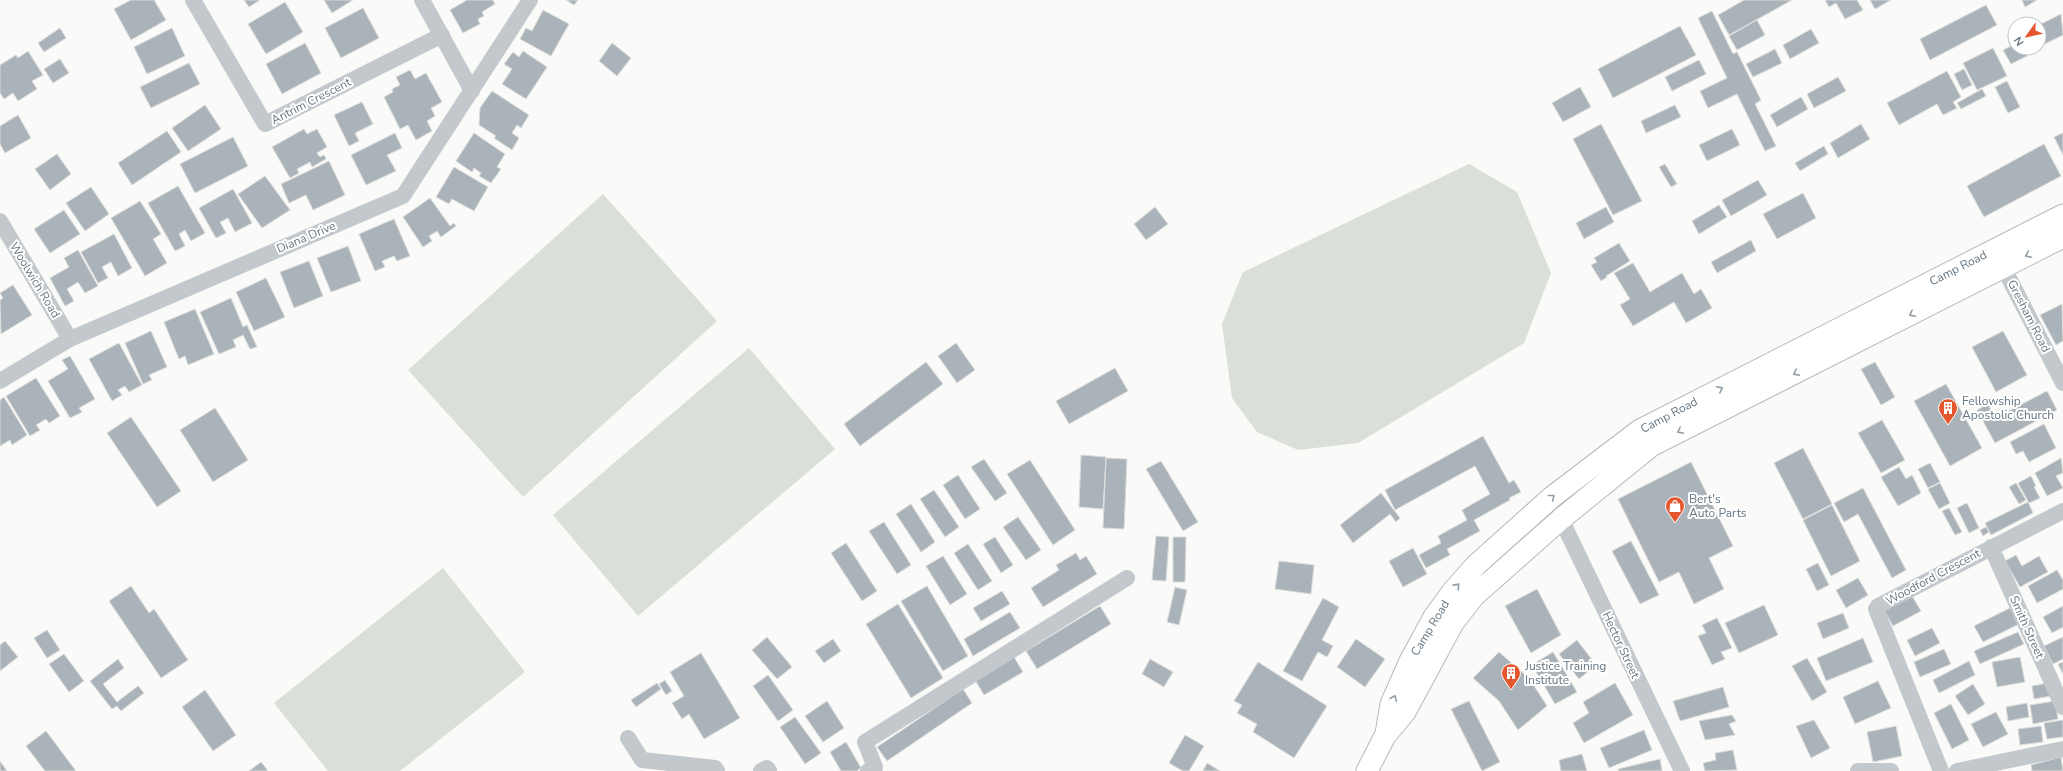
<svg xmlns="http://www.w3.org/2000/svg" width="2063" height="771" viewBox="0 0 2063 771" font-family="'Nunito Sans',sans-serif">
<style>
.green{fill:#dadfd7}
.building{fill:#aab3b9;stroke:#dcdcda}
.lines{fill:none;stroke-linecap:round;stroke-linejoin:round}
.major-casing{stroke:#b5babe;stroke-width:23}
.minor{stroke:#c3c8cc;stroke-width:16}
.major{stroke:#fff;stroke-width:21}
.oneway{stroke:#939fa8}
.labels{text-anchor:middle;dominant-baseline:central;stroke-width:4;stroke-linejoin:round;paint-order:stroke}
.street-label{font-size:12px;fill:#657683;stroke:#fff}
.poi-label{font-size:12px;fill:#657683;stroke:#fff;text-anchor:start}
</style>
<rect width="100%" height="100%" fill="#fafaf8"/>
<path class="green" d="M1469,164L1517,192L1551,273L1524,343L1358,443L1298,450L1257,432L1232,398L1222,324L1243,272Z
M603,194L717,321L523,497L408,370Z
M749,348L835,449L638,616L553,515Z
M443,568L525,672L400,771H328L274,703Z"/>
<path class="building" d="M131,0H154L166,20L131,40L114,9Z
M244,0H260L249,7Z
M324,0H353L332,13Z
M467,0H493L495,4L482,12L484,16L478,19L480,24L463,33L450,10Z
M566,0H578L574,5Z
M1744,0H1792L1729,35L1718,15Z
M1825,0H1857L1863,10L1845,19L1836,3L1829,7Z
M1870,0H1891L1875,9Z
M2022,0H2037L2025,7Z
M285,2L303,32L266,54L248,24Z
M1986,5L1997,25L1930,60L1920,39Z
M363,8L379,38L341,58L325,28Z
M543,10L569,24L551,56L520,39L526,28L532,31Z
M1712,11L1733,54L1737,52L1761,100L1755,104L1776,146L1765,151L1737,94L1708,108L1700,91L1727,78L1698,18Z
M2061,14L2063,35L2039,47V25Z
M1757,20L1765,35L1737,50L1729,36Z
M1680,26L1696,55L1613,98L1598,69Z
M60,28L66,38L44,52L38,43Z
M172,28L185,56L147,74L134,47Z
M1811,29L1819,43L1790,59L1783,45Z
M305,43L321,73L282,94L266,64Z
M612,43L631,58L617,76L599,61Z
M2015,44V48H2023L2027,56L2011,64L2003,50Z
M1993,48L2007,76L1977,90L1963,63Z
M1775,49L1782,63L1753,77L1746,64Z
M28,51L43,75L32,81L37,89L18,101L13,93L4,99L0,93V65L16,55L18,58Z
M523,51L547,67L526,99L502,84L512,69L504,64L513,52L519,57Z
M60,59L69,73L53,83L44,69Z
M1699,60L1706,74L1672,91L1665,77Z
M189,63L200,84L151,108L140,87Z
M1964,69L1972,85L1962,90L1954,74Z
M410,70L415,79L426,73L442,102L431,108L435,116L427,121L432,131L416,140L408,125L400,129L384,97L393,92L392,89L400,85L396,77Z
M1947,71L1961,97L1953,102L1957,108L1943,115L1937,104L1899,125L1887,103Z
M1838,77L1846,91L1814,108L1807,94Z
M2007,81L2020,107L2008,113L1995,87Z
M1580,87L1591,107L1563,122L1552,103Z
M1982,89L1986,96L1961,109L1957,103Z
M492,91L529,115L521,128L517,125L512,133L519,138L512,150L494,138L496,136L479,125L480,108Z
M1801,97L1808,109L1777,127L1770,115Z
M362,102L373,124L355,133L359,141L349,146L334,115Z
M205,105L221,129L188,151L172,128Z
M1675,105L1681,117L1646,133L1641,121Z
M18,115L31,138L5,153L0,144V126Z
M1601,124L1642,201L1613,215L1573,139Z
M1861,124L1870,139L1838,158L1830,143Z
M304,129L307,134L317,129L327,147L317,153L320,157L324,155L326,159L312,167L310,162L297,169L299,173L290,178L272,147Z
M1732,129L1740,145L1707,161L1699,145Z
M167,131L181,152L132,185L118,163Z
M395,133L402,148L387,155L396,171L366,185L351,155Z
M474,133L505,154L497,167L501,169L491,183L479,176L481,173L474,168L472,172L456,161Z
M2063,133V155L2054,137Z
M233,137L248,166L195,193L180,164Z
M2044,144L2061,176L1984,217L1967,186Z
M1824,146L1828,154L1800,171L1795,163Z
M57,154L71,174L50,190L35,169Z
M329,161L345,195L313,210L306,195L289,203L281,184Z
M1665,164L1677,184L1671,187L1659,167Z
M454,167L488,187L474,211L452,199L449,204L436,197Z
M265,176L290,210L262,228L238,194Z
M1758,180L1767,195L1731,216L1722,200Z
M178,186L205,233L191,241L185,230L179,234L185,246L175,251L148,203Z
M91,187L109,214L85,231L66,203Z
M233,189L252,223L235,232L228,218L220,222L226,233L216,238L199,208Z
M1803,193L1816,218L1777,239L1763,214Z
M430,198L450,226L454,223L456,226L441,237L437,231L429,236L432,241L423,247L403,217Z
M140,201L161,234L153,239L167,263L145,276L111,218Z
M1719,205L1727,217L1699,234L1692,221Z
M1155,207L1168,224L1146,240L1134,224Z
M1606,207L1614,222L1584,239L1576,223Z
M64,210L80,234L50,253L34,229Z
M394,219L410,256L397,261L394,256L382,261L385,267L375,271L359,234Z
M114,234L132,268L118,276L111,262L102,267L108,278L98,283L81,252Z
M1751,240L1756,251L1717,273L1711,262Z
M1619,243L1630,261L1606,276L1607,277L1601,281L1591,265L1597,262L1594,258Z
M348,246L361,281L331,292L317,258Z
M78,250L98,286L85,293L78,282L67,289L74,301L65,306L50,278L69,267L64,258Z
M309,261L323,296L294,308L280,272Z
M1633,263L1650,292L1682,273L1694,294L1701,289L1712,308L1686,323L1674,302L1633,326L1620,305L1630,299L1614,273Z
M266,278L285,317L254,331L236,292Z
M13,285L32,315L1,334L0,300L3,298L0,293Z
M231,298L243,327L247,325L257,347L250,349L243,335L233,340L236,347L219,354L200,312Z
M2062,304L2063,341L2056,345L2040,315Z
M195,309L214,354L188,365L185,356L179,359L164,322Z
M151,331L167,367L149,375L152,380L143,384L125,343Z
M2003,331L2027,375L1996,392L1972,347Z
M119,343L142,385L129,392L125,386L118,390L122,395L112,401L89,359Z
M956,343L975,370L957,383L938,356Z
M70,356L95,399L79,408L82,412L70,418L48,381L68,369L62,360Z
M926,362L943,384L860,446L844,424Z
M1875,362L1895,397L1881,405L1861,369Z
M1115,368L1128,391L1069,424L1056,401Z
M36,378L60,416L49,423L46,419L36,425L40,430L30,436L6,396Z
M1946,384L1982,448L1950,466L1914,401Z
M2047,391L2057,410L1995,443L1977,410L1988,404L1995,418Z
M4,397L27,435L12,445L10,440L0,446V400Z
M215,408L248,460L213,482L180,430Z
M131,417L181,491L157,507L107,433Z
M1882,420L1905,460L1881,473L1858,433Z
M2044,424L2056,448L2029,462L2023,451L2016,454L2010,442Z
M1483,436L1509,483L1514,480L1521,492L1509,498L1510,500L1474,520L1480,531L1447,549L1450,555L1426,568L1419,555L1441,543L1438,536L1467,520L1462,510L1490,494L1475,466L1395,510L1385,490Z
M1803,448L1832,504L1803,519L1774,463Z
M1081,455L1106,457L1103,509L1079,507Z
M1106,458L1127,459L1124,529L1103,528Z
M2061,458L2063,474L2062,473L2056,476L2063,488L2047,496L2035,473Z
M984,459L1007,493L995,501L971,467Z
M1030,460L1075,530L1053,545L1007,474Z
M1161,461L1198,522L1183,531L1146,469Z
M1691,462L1733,546L1709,558L1724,589L1694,604L1679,572L1659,582L1618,499Z
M1930,463L1940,482L1928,488L1918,469Z
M1899,467L1906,479L1912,475L1921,493L1898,506L1881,477Z
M958,475L980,509L965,519L943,485Z
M2031,476L2036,486L2034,487L2040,498L2029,503L2018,483Z
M1940,483L1950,503L1939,509L1928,489Z
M2016,483L2026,500L2019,504L2009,487Z
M1863,488L1906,570L1892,578L1858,514L1844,522L1834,503Z
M934,490L959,527L945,537L920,499Z
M1381,493L1400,518L1396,522L1390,514L1353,543L1340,525Z
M2028,502L2033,513L1991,535L1985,523Z
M1967,503L1979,528L1969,533L1957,508Z
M911,504L935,542L921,552L896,514Z
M1832,505L1860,561L1831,576L1803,520Z
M1949,508L1962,532L1955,535L1942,511Z
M1018,517L1041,550L1026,560L1003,527Z
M884,522L911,565L897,574L869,531Z
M1986,527L1989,532L1983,536L1980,530Z
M1156,536L1169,537L1166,581L1152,580Z
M995,537L1013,565L1001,573L983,544Z
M1173,537H1186L1185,582H1173Z
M1631,541L1659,595L1640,604L1612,551Z
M846,543L877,591L862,601L831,553Z
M968,544L992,581L978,590L954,553Z
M1413,548L1427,574L1403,587L1389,561Z
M1076,553L1080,560L1086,556L1097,574L1043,607L1031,588L1059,570L1056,565Z
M2016,555L2022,566L2039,556L2048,572L2020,587L2005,561Z
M943,556L967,594L950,605L926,566Z
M1279,561L1314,565L1311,594L1275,589Z
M1818,563L1829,585L1817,591L1806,569Z
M2057,570L2063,580V589L2037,603L2028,586Z
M1858,578L1868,595L1846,608L1836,590Z
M131,586L149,613L154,609L188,660L161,678L109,601Z
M927,586L968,656L943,671L901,601Z
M1175,587L1187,590L1179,625L1167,622Z
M1537,589L1561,635L1531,653L1505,606Z
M1002,591L1010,604L981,621L973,608Z
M1912,596L1921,611L1893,626L1884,610Z
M1323,598L1339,607L1322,640L1333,646L1327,657L1318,652L1302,681L1283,671Z
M898,604L943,678L911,698L866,624Z
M1764,605L1778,635L1739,653L1725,623Z
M1100,606L1111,624L1037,669L1026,651Z
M2063,606V627L2052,633L2043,617Z
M2010,608L2019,624L1983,642L1974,626Z
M1010,612L1020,628L973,656L964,639Z
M1843,613L1849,628L1823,639L1817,623Z
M1717,618L1732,648L1721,652L1725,659L1712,665L1698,636L1706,633L1702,625Z
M1932,628L1940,643L1915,656L1907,640Z
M47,630L60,650L47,658L34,638Z
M2018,632L2024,644L1980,664L1974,651Z
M767,637L792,667L777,679L752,650Z
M2063,637V659L2053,664L2044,646Z
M1863,638L1873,662L1826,681L1817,658Z
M833,639L841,651L824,663L815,651Z
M1356,639L1385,659L1365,687L1337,667Z
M1577,640L1596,665L1579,679L1559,654Z
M5,641L18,657L0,671V645Z
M1944,649L1951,664L1920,677L1914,662Z
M1499,652L1529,678L1547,706L1518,730L1499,701L1473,678Z
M1553,652L1577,692L1555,704L1532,665Z
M701,653L740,718L704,739L689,714L682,719L672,703L684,696L670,672Z
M64,654L84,681L69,692L49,664Z
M1014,657L1023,672L984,695L975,680Z
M2020,657L2025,682L1997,687L1992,662Z
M1807,658L1827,692L1812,701L1792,666Z
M118,659L124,668L103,684L117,702L138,686L144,693L121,711L117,706L112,709L90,681Z
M1150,659L1173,672L1164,687L1142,674Z
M1969,661L1975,675L1939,693L1933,680Z
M1258,662L1327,706L1294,758L1253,732L1257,724L1237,713L1242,705L1234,701Z
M2063,662V674L2058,664Z
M768,675L793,710L778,721L753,686Z
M665,680L672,691L666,695L659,684Z
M1878,681L1891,708L1855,724L1843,697Z
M657,683L661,689L636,707L631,700Z
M1615,683L1633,715L1584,743L1573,723L1589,713L1583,702Z
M2048,683L2051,696L2034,699L2032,686Z
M1973,684L1985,704L1968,715L1955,696Z
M1723,687L1729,707L1680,721L1673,701Z
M963,689L972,703L887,761L877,747Z
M205,690L236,735L213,751L182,707Z
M827,701L844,728L823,742L805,716Z
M1469,701L1500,762L1482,771L1451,709Z
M2055,701L2058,719L2033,724L2030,705Z
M2027,703L2029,717L2008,721L2006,707Z
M1951,704L1969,740L1952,749L1934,713Z
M1996,712L2008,734L1983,747L1971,724Z
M1732,715L1736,721L1729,724L1735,735L1705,740L1699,721Z
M795,717L821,753L805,764L780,727Z
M1814,720L1830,748L1811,758L1796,726Z
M2063,720V737L2047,739L2044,723Z
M1896,726L1902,756L1873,762L1867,732Z
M2041,726L2043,742L2020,745L2018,729Z
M1644,730L1652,750L1609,768L1600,748Z
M46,731L76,771H45L26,746Z
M1185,735L1204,746L1189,771H1183L1169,763Z
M846,742L861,768L857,771H841L830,752Z
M1733,750L1737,770L1705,771L1703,763L1716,760L1715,753Z
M1582,754L1587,771H1561L1559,760Z
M2061,757L2063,771H2032L2031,765Z
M1660,759L1662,771H1619L1618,769Z
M0,761L7,771H0Z
M261,762L268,771H249Z
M1207,763L1220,771H1203Z"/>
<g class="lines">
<defs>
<path id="major" d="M1386,734L1391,704L1410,661L1434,617L1453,591L1476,565L1552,497L1640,430L2063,215
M1367,771L1385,736L1405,712L1453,623L1474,596L1561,519L1651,446L2063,237"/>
</defs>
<use href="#major" class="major-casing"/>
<path class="minor" d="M193,0L265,124L442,35
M422,0L472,91
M0,221L70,339
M1998,257L2063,383
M0,381L70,339L403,196L530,0
M1561,519L1682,771
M1991,547L2063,707
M628,738L642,760L715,768L717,771
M761,771L767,768L769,771
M868,771L875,767L865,742L1127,578
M1858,771H1891
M1941,771L1876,609L1878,606L2063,511
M1957,771L2063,749"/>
<use href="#major" class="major"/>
</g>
<defs><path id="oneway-chevron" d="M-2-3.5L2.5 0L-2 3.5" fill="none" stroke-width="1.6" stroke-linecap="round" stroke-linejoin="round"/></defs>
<g class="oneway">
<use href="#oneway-chevron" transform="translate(2028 255) rotate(153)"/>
<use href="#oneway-chevron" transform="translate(1912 314) rotate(153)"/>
<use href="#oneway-chevron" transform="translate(1796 373) rotate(153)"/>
<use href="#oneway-chevron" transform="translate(1720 389) rotate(-27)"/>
<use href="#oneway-chevron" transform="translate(1680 431) rotate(153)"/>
<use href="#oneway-chevron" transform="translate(1552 497) rotate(-39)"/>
<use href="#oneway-chevron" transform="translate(1457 586) rotate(-48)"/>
<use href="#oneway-chevron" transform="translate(1394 698) rotate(-67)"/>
</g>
<defs>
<symbol id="building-pin" viewBox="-11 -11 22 30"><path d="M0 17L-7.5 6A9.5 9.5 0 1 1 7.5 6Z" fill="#e4572e" stroke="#fff"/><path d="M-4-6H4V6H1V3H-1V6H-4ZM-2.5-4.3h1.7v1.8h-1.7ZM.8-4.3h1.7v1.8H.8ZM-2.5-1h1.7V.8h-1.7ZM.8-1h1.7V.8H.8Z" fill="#fff"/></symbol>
<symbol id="shop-pin" viewBox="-11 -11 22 30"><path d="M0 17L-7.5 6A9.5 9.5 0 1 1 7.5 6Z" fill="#e4572e" stroke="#fff"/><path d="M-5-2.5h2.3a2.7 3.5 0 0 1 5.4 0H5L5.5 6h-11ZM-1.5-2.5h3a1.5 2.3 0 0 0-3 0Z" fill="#fff"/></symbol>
</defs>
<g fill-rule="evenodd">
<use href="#building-pin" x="1937" y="397" width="22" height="30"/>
<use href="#shop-pin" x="1664" y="495" width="22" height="30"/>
<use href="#building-pin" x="1500" y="662" width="22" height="30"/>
</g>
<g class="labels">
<g class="street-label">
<text transform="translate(311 101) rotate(-27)">Antrim Crescent</text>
<text transform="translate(306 237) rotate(-23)">Diana Drive</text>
<text transform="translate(1958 268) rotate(-27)">Camp Road</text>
<text transform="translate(35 280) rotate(59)">Woolwich Road</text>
<text transform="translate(2029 316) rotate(63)">Gresham Road</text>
<text transform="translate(1669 415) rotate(-28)">Camp Road</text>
<text transform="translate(1933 577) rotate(-28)">Woodford Crescent</text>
<text transform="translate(2027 627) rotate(66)">Smith Street</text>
<text transform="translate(1430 628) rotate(-59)">Camp Road</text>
<text transform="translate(1621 645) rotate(65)">Hector Street</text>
</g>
<g class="poi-label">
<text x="1962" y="401">Fellowship<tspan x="1962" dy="14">Apostolic Church</tspan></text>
<text x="1689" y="499">Bert's<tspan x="1689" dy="14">Auto Parts</tspan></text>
<text x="1525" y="666">Justice Training<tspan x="1525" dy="14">Institute</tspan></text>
</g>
</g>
<g transform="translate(2027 36) rotate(237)"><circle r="19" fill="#ffffff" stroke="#c1c8cd"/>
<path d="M0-3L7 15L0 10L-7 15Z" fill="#e4572e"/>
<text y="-6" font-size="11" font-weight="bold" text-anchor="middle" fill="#657683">N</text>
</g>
</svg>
